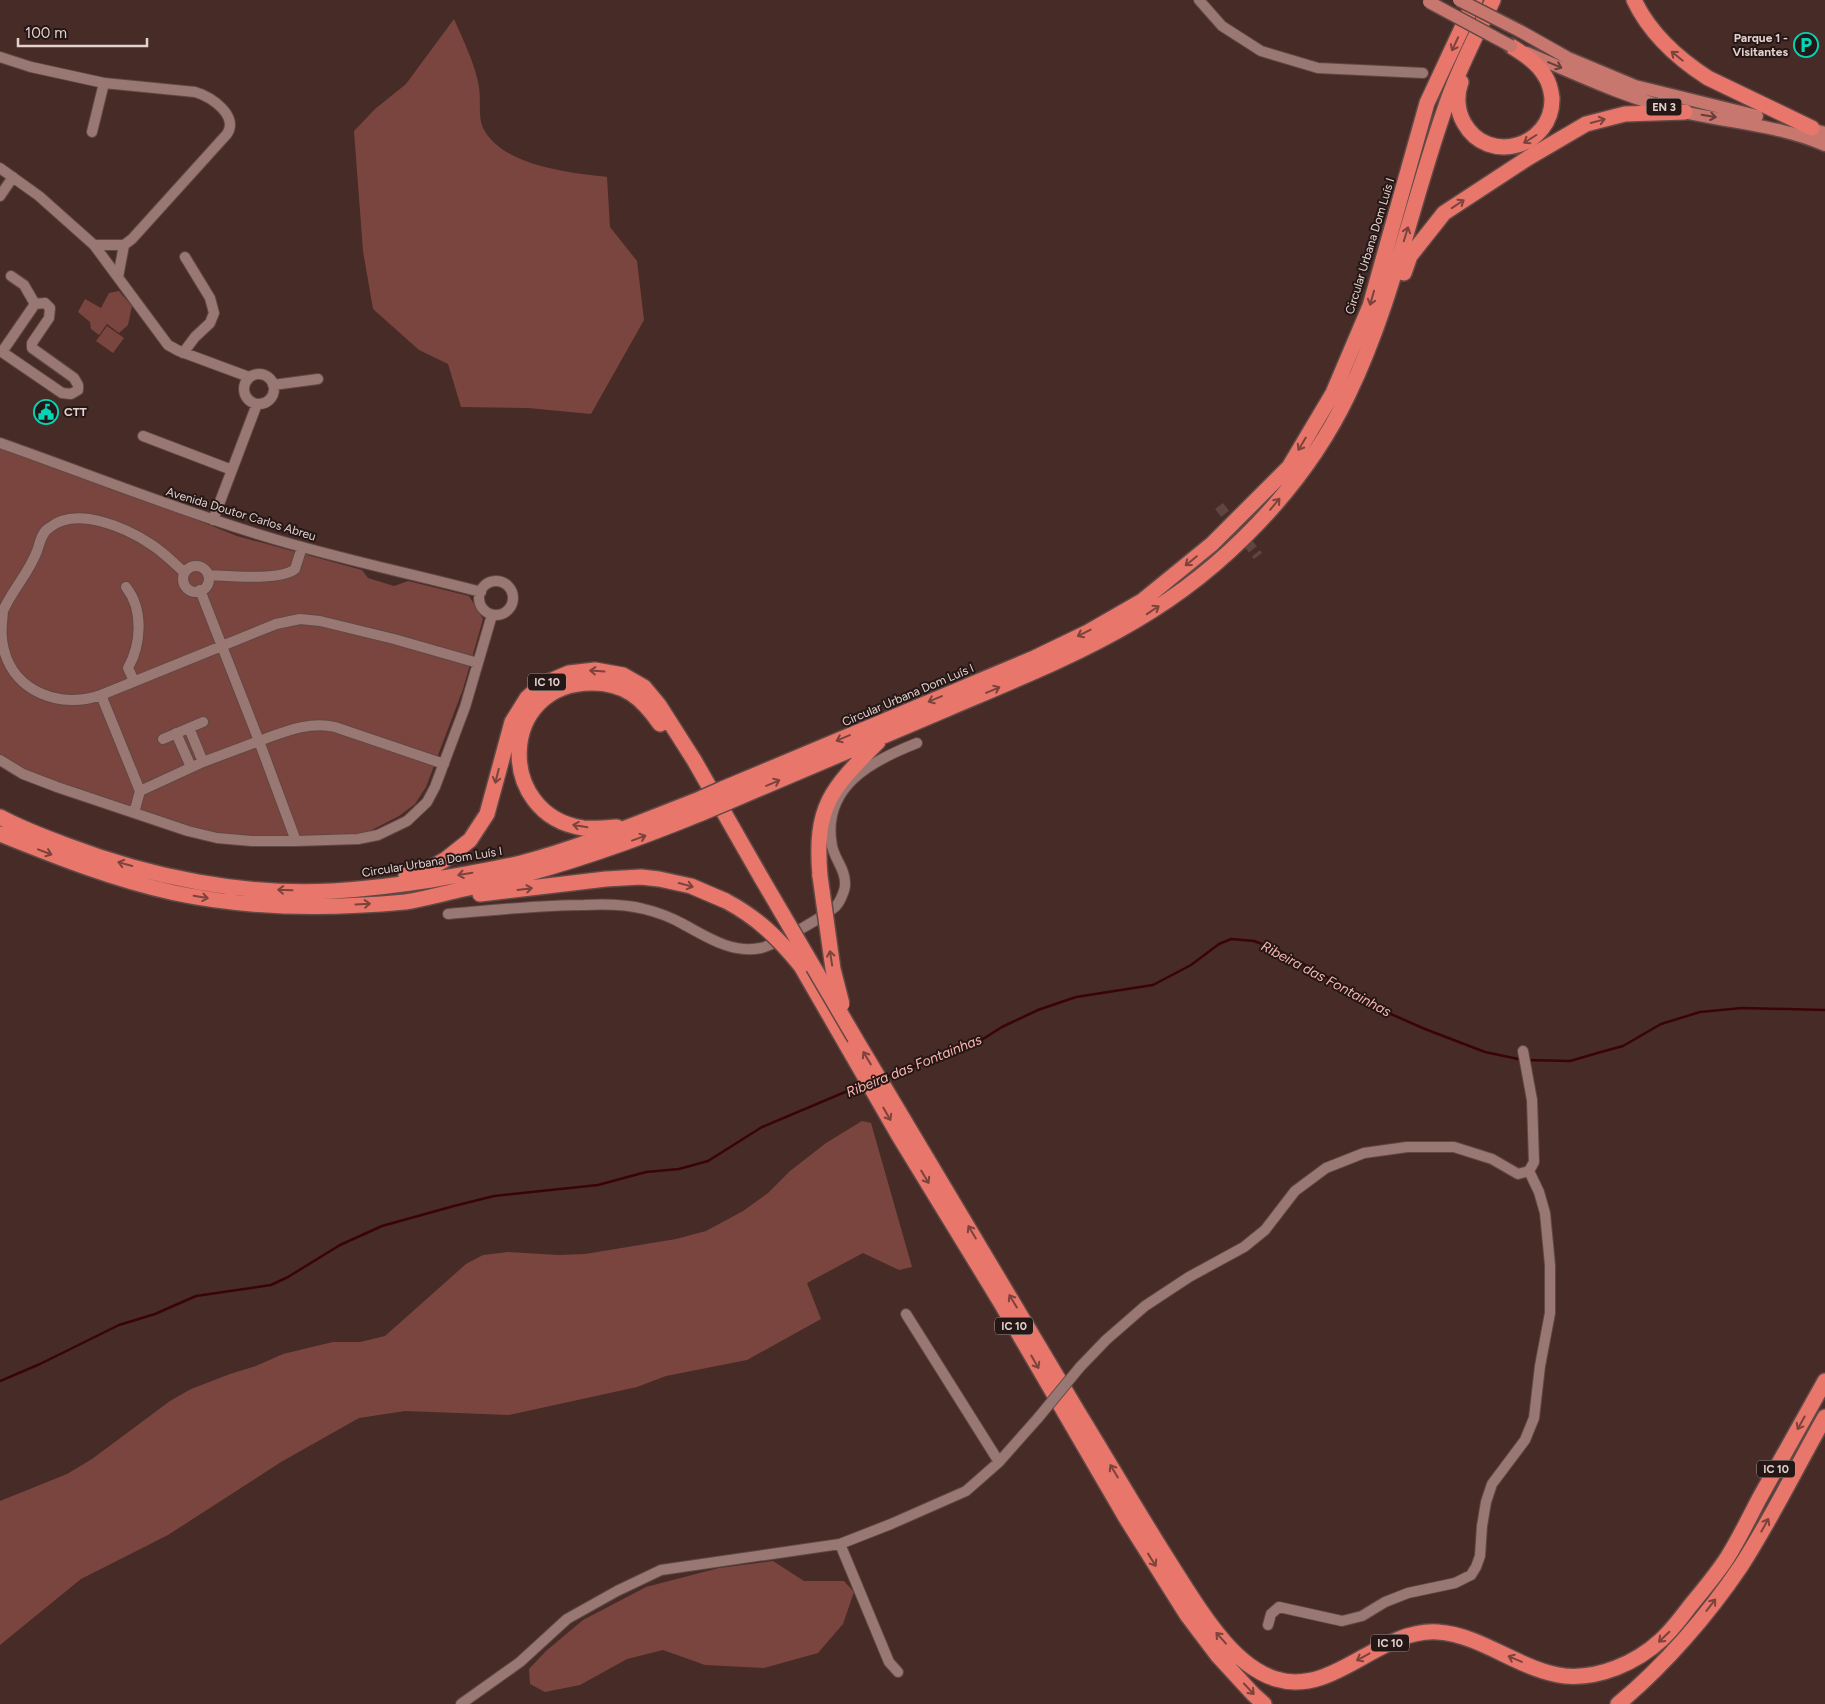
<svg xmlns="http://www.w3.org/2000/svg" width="1825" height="1704" viewBox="0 0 1825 1704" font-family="Figtree,sans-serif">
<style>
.green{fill:#7a453f}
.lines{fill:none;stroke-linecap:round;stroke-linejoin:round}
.stream{stroke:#3a0404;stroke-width:2.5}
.street-tunnel{stroke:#5f4440;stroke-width:10;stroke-dasharray:10 5;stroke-linecap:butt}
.street-casing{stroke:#604845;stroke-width:12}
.primary-casing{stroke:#604845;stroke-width:15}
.highway-casing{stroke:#604845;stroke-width:18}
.street{stroke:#997873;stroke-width:10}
.primary{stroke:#c8776e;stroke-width:12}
.highway{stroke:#e8766a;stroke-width:15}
.street-bridge-casing{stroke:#604845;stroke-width:12;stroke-linecap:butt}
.primary-bridge-casing{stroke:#604845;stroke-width:15;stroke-linecap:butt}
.highway-bridge-casing{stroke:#604845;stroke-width:18;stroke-linecap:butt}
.street-bridge{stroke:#997873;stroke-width:10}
.primary-bridge{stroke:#c8776e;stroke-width:12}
.highway-bridge{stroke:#e8766a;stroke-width:15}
.oneway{stroke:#7c423c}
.oneway2{stroke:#663d39}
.labels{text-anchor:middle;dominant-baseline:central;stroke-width:4;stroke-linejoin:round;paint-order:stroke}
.shield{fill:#241716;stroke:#aa9997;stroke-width:1}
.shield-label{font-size:11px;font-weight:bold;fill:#e4d1ce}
.poi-label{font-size:12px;font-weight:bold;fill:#e4d1ce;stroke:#241716;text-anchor:end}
.street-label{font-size:12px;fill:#e4d1ce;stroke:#241716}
.water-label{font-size:14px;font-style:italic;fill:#fcb7af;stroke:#241716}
</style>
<rect width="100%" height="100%" fill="#472b27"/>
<path class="green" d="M454,19C463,40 475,63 479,87C481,99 478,117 483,128C502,166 570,173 607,177L610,227L637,261L644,320L591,414L528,408L461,407L448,364L419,350L373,309L363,251L354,131L375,109L406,84Z
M119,291L132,306L128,325L119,333L107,324L99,335L91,329L90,322L78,312L85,299L101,308L109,293Z
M107,326L124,338L113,353L96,341Z
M0,448L135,495L237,536L362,570L368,578L394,586L408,581L469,596L483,619L463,689L426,787L415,804L399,816L366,833L328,838L222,836L189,828L81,793L14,765L0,757Z
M862,1121L871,1123L912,1267L899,1270L863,1253L807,1283L821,1319L747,1360L666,1376L637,1387L509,1415L405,1411L359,1418L281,1462L168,1535L81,1579L0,1645V1501L67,1474L92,1459L170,1401L191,1389L230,1374L256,1366L283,1354L333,1342H360L385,1336L466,1264L483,1255L508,1252L559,1255L585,1254L676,1239L706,1231L743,1211L768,1193L790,1171L826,1143Z
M773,1561L804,1581H844L854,1592L843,1624L818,1653L764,1668L705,1665L663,1650L627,1659L580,1685L545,1692L530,1684L529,1669L546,1651L583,1620L646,1587L719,1568Z"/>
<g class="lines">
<path class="stream" d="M1528,1060L1570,1061L1601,1052L1623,1046L1661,1024L1700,1012L1742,1008L1825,1010
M886,1077L975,1044L1002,1027L1038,1010L1076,997L1153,985L1191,965L1219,944L1231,939L1254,941L1280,951L1327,977L1368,1004L1425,1029L1485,1052L1523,1060
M0,1381L40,1364L119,1325L155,1314L196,1296L271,1285L288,1277L340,1245L382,1226L454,1206L494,1196L598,1185L646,1172L679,1169L708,1161L762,1127L864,1084"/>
<path class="street-tunnel" d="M1219,506L1258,556"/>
<defs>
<path id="street" d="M1199,0L1222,26L1261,51L1318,68L1423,73
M0,57L31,67L104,83L195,92C212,97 239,116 227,134L132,239L124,245H94
M92,132L104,83
M0,168L39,196L94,245L168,345L179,351L249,377
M0,196L13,177
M11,276L24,285L35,304
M118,277L124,245
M0,351L2,352L62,393L71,394L78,390V385L74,378L32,348V343L49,318L50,308L45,303L35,304L2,352
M183,353L195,337L210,323L214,313L210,298L185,257
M244 389a15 15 0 1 1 30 0a15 15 0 1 1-30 0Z
M273,385L318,379
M143,436L232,470
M0,443C88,474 175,509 264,536C335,558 409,573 481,592
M213,520L257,404
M183 579a13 13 0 1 1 26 0a13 13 0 1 1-26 0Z
M208,575C228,576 281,581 295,569L302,547
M479 598a17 17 0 1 1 34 0a17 17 0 1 1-34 0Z
M126,587C144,610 141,645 128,668L134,681
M0,610L3,611C12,590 29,573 37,551C40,543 41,533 49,528C76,505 127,528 152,545C163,552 174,563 184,572
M3,611C2,624 0,637 4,650C15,693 62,709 101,695L276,624L300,619L320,621L394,639L478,663
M101,695L140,791L203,762L259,741L200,590
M189,728L203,762
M176,733L191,767
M163,739L203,722
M0,760L23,774L57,787L188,831L217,838L252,841H296L358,839L378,835L407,821L427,802L435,787L465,707L492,615
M134,813L140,791
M296,841L259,741C284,732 309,721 335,727L444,764
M448,914C494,910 539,905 584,905C604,904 625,904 644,909C657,912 672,918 683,924C707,937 732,954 761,948C775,945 825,916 836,906C840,902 845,890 845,885C846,870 835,860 832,846C821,787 871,761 917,743
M906,1314L999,1462
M1080,1367L1106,1340L1145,1306L1189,1277L1244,1247L1265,1230L1295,1191L1326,1168L1364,1153L1407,1147H1454L1492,1159L1518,1174L1529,1171L1534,1162L1532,1100L1523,1051
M840,1544L889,1662L898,1672
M1268,1625L1271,1614L1279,1607L1342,1621L1362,1616L1385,1602L1408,1593L1455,1583L1471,1575L1476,1567L1480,1556L1482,1526L1486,1502L1492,1484L1525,1440L1534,1418L1540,1366L1550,1313V1265L1545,1213L1539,1192L1529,1171
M461,1704L520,1662L567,1619L617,1591L661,1570L840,1544L891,1524L966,1491L999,1462L1038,1418"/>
<path id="primary" d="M1520,31L1568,58L1635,86L1757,116
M1527,53C1578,75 1629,99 1684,112C1732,123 1778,125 1825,145
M1803,127L1825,133"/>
<path id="highway" d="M1634,0C1650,34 1677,58 1708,78L1812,128
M1461,82C1456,95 1457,111 1464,123C1488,166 1553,147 1552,98C1551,90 1549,82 1545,76C1537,62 1523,54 1511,46
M1404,273L1410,256L1444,213L1528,158L1586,124L1625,114L1685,112
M722,789L1032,659L1088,632L1142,601L1212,544L1289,467L1333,393L1370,306L1427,103L1475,0
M728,802C801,771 874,740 947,709C1010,682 1076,656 1135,621C1223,570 1304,487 1348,395C1394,300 1413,196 1449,97C1461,64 1478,32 1493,0
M0,817C21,828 44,837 66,845C150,877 243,896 333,891C366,889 399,885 431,880C461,875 491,870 521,863C581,847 638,823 695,801
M617,827C606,828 594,829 583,828C495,815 498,683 592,683C625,683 642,698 660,724
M0,834C57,857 115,880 175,893C250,909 330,909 405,902C425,899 445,893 464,889C547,872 624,845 702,813
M406,875L427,870L446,859L470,840L487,814L512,722L527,698L543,684L569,673L595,670L623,675L644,687L659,705L694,760L762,879
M820,876C814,806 831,789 878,742
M480,894L606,879L641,877L659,879L691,886L726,901
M801,966L899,1136L1001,1303L1126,1518L1187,1615L1218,1656L1253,1694L1264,1704
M855,1038C930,1162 1004,1287 1078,1412C1108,1461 1137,1511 1168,1560C1184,1585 1199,1611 1218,1634C1233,1653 1253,1672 1276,1679C1334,1697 1379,1628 1438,1632C1482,1635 1521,1671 1565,1676C1599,1679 1636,1663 1661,1640C1672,1630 1681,1618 1690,1606C1703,1590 1716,1575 1727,1558C1739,1539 1749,1518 1759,1499C1781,1459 1803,1420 1825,1381
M1618,1704C1664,1666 1708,1615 1741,1566C1772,1518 1797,1466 1825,1417"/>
</defs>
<use href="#street" class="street-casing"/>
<use href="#primary" class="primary-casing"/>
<use href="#highway" class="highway-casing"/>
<use href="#street" class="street"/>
<use href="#primary" class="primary"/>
<use href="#highway" class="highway"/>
<defs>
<path id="street-bridge" d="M1038,1418L1080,1367"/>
<path id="primary-bridge" d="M1459,0L1520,31
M1429,2L1511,46"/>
<path id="highway-bridge" d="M695,801L722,789
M702,813L728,802
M820,876L833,969L842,1004
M762,879L855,1038
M726,901C758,918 778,938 801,966"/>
</defs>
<use href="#street-bridge" class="street-bridge-casing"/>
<use href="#primary-bridge" class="primary-bridge-casing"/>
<use href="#highway-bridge" class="highway-bridge-casing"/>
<use href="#street-bridge" class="street-bridge"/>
<use href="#primary-bridge" class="primary-bridge"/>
<use href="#highway-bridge" class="highway-bridge"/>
</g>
<defs><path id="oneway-shaft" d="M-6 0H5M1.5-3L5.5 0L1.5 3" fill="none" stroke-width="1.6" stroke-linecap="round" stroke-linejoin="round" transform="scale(1.25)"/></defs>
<g class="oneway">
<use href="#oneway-shaft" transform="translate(1455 44) rotate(115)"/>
<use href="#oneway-shaft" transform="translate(1677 56) rotate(-141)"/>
<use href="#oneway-shaft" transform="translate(1598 121) rotate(-15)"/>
<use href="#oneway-shaft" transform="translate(1530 139) rotate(148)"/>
<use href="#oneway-shaft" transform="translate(1458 204) rotate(-34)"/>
<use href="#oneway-shaft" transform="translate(1406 234) rotate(-73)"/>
<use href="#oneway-shaft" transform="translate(1372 298) rotate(106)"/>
<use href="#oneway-shaft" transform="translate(1302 444) rotate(121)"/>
<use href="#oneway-shaft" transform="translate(1275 504) rotate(-50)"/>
<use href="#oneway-shaft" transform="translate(1191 561) rotate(141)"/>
<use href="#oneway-shaft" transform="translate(1153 610) rotate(-34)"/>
<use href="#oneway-shaft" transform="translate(1084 633) rotate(153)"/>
<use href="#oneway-shaft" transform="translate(597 671) rotate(-176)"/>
<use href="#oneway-shaft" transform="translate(993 690) rotate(-23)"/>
<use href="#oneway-shaft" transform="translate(935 699) rotate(157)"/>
<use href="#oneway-shaft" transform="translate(843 738) rotate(157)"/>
<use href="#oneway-shaft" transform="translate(497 776) rotate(104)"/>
<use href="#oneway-shaft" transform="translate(773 783) rotate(-23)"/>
<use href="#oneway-shaft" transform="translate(580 826) rotate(-170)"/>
<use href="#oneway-shaft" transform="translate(639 838) rotate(-20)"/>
<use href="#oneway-shaft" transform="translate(45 852) rotate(21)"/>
<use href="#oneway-shaft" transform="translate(125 864) rotate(-165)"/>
<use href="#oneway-shaft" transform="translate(465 874) rotate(170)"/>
<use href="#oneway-shaft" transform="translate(686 885) rotate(15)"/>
<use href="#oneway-shaft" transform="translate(525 889) rotate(-7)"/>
<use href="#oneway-shaft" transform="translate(285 890) rotate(-178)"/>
<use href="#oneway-shaft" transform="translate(201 897) rotate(10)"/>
<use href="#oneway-shaft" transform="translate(363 904) rotate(-3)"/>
<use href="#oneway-shaft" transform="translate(831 958) rotate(-99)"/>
<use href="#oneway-shaft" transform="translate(867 1058) rotate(-121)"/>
<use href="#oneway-shaft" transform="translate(887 1114) rotate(60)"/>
<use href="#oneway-shaft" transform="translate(925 1177) rotate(59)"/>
<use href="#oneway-shaft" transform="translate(972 1232) rotate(-121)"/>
<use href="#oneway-shaft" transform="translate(1013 1301) rotate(-121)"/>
<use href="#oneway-shaft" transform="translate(1035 1362) rotate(60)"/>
<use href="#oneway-shaft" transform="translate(1801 1423) rotate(119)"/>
<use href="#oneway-shaft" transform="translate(1114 1471) rotate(-121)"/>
<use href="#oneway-shaft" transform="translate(1765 1525) rotate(-61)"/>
<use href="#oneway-shaft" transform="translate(1152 1560) rotate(58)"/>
<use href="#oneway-shaft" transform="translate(1711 1605) rotate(-52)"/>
<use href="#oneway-shaft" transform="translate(1664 1637) rotate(136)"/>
<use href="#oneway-shaft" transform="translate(1221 1638) rotate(-132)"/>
<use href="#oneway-shaft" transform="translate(1363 1657) rotate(151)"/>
<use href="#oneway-shaft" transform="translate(1515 1659) rotate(-157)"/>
<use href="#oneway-shaft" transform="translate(1249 1689) rotate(47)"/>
</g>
<g class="oneway2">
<use href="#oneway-shaft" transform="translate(1555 65) rotate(23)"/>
<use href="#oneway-shaft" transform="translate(1709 116) rotate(9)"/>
</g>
<defs>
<symbol id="parking-ring" viewBox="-11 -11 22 22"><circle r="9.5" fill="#241716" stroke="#04d5b6" stroke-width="1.5"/><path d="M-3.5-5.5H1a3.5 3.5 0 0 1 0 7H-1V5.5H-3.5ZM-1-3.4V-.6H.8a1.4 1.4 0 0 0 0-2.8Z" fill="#04d5b6"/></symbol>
<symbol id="civic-ring" viewBox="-11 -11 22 22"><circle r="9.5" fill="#241716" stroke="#04d5b6" stroke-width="1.5"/><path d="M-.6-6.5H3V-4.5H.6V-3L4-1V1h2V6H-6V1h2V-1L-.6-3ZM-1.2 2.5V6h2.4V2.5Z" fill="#04d5b6"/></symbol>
</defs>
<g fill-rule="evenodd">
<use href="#parking-ring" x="1792" y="31" width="28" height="28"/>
<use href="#civic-ring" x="32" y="398" width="28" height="28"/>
</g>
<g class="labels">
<g class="shield">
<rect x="1646.5" y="98.5" width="35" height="17" rx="4"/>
<rect x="528" y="673.5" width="38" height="17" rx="4"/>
<rect x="995" y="1317.5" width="38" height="17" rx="4"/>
<rect x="1757" y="1460.5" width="38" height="17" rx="4"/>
<rect x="1371" y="1634.5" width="38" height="17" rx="4"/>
</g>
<g class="shield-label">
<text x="1664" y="107">EN 3</text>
<text x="547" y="682">IC 10</text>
<text x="1014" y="1326">IC 10</text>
<text x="1776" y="1469">IC 10</text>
<text x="1390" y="1643">IC 10</text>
</g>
<g class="poi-label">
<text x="1788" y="38">Parque 1 -<tspan x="1788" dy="14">Visitantes</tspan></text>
<text x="64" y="412" text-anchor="start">CTT</text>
</g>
<g class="street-label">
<text transform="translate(1370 246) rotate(-73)">Circular Urbana Dom Luís I</text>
<text transform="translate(241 514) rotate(17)">Avenida Doutor Carlos Abreu</text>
<text transform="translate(908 695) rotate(-23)">Circular Urbana Dom Luís I</text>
<text transform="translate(432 862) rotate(-9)">Circular Urbana Dom Luís I</text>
</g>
<g class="water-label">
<text transform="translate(1326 979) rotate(28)">Ribeira das Fontainhas</text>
<text transform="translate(914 1066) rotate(-22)">Ribeira das Fontainhas</text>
</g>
</g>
<path d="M18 38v8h129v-8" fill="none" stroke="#e4d1ce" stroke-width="2.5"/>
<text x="25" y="38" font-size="15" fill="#e4d1ce" stroke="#241716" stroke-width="4" paint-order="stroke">100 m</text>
</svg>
